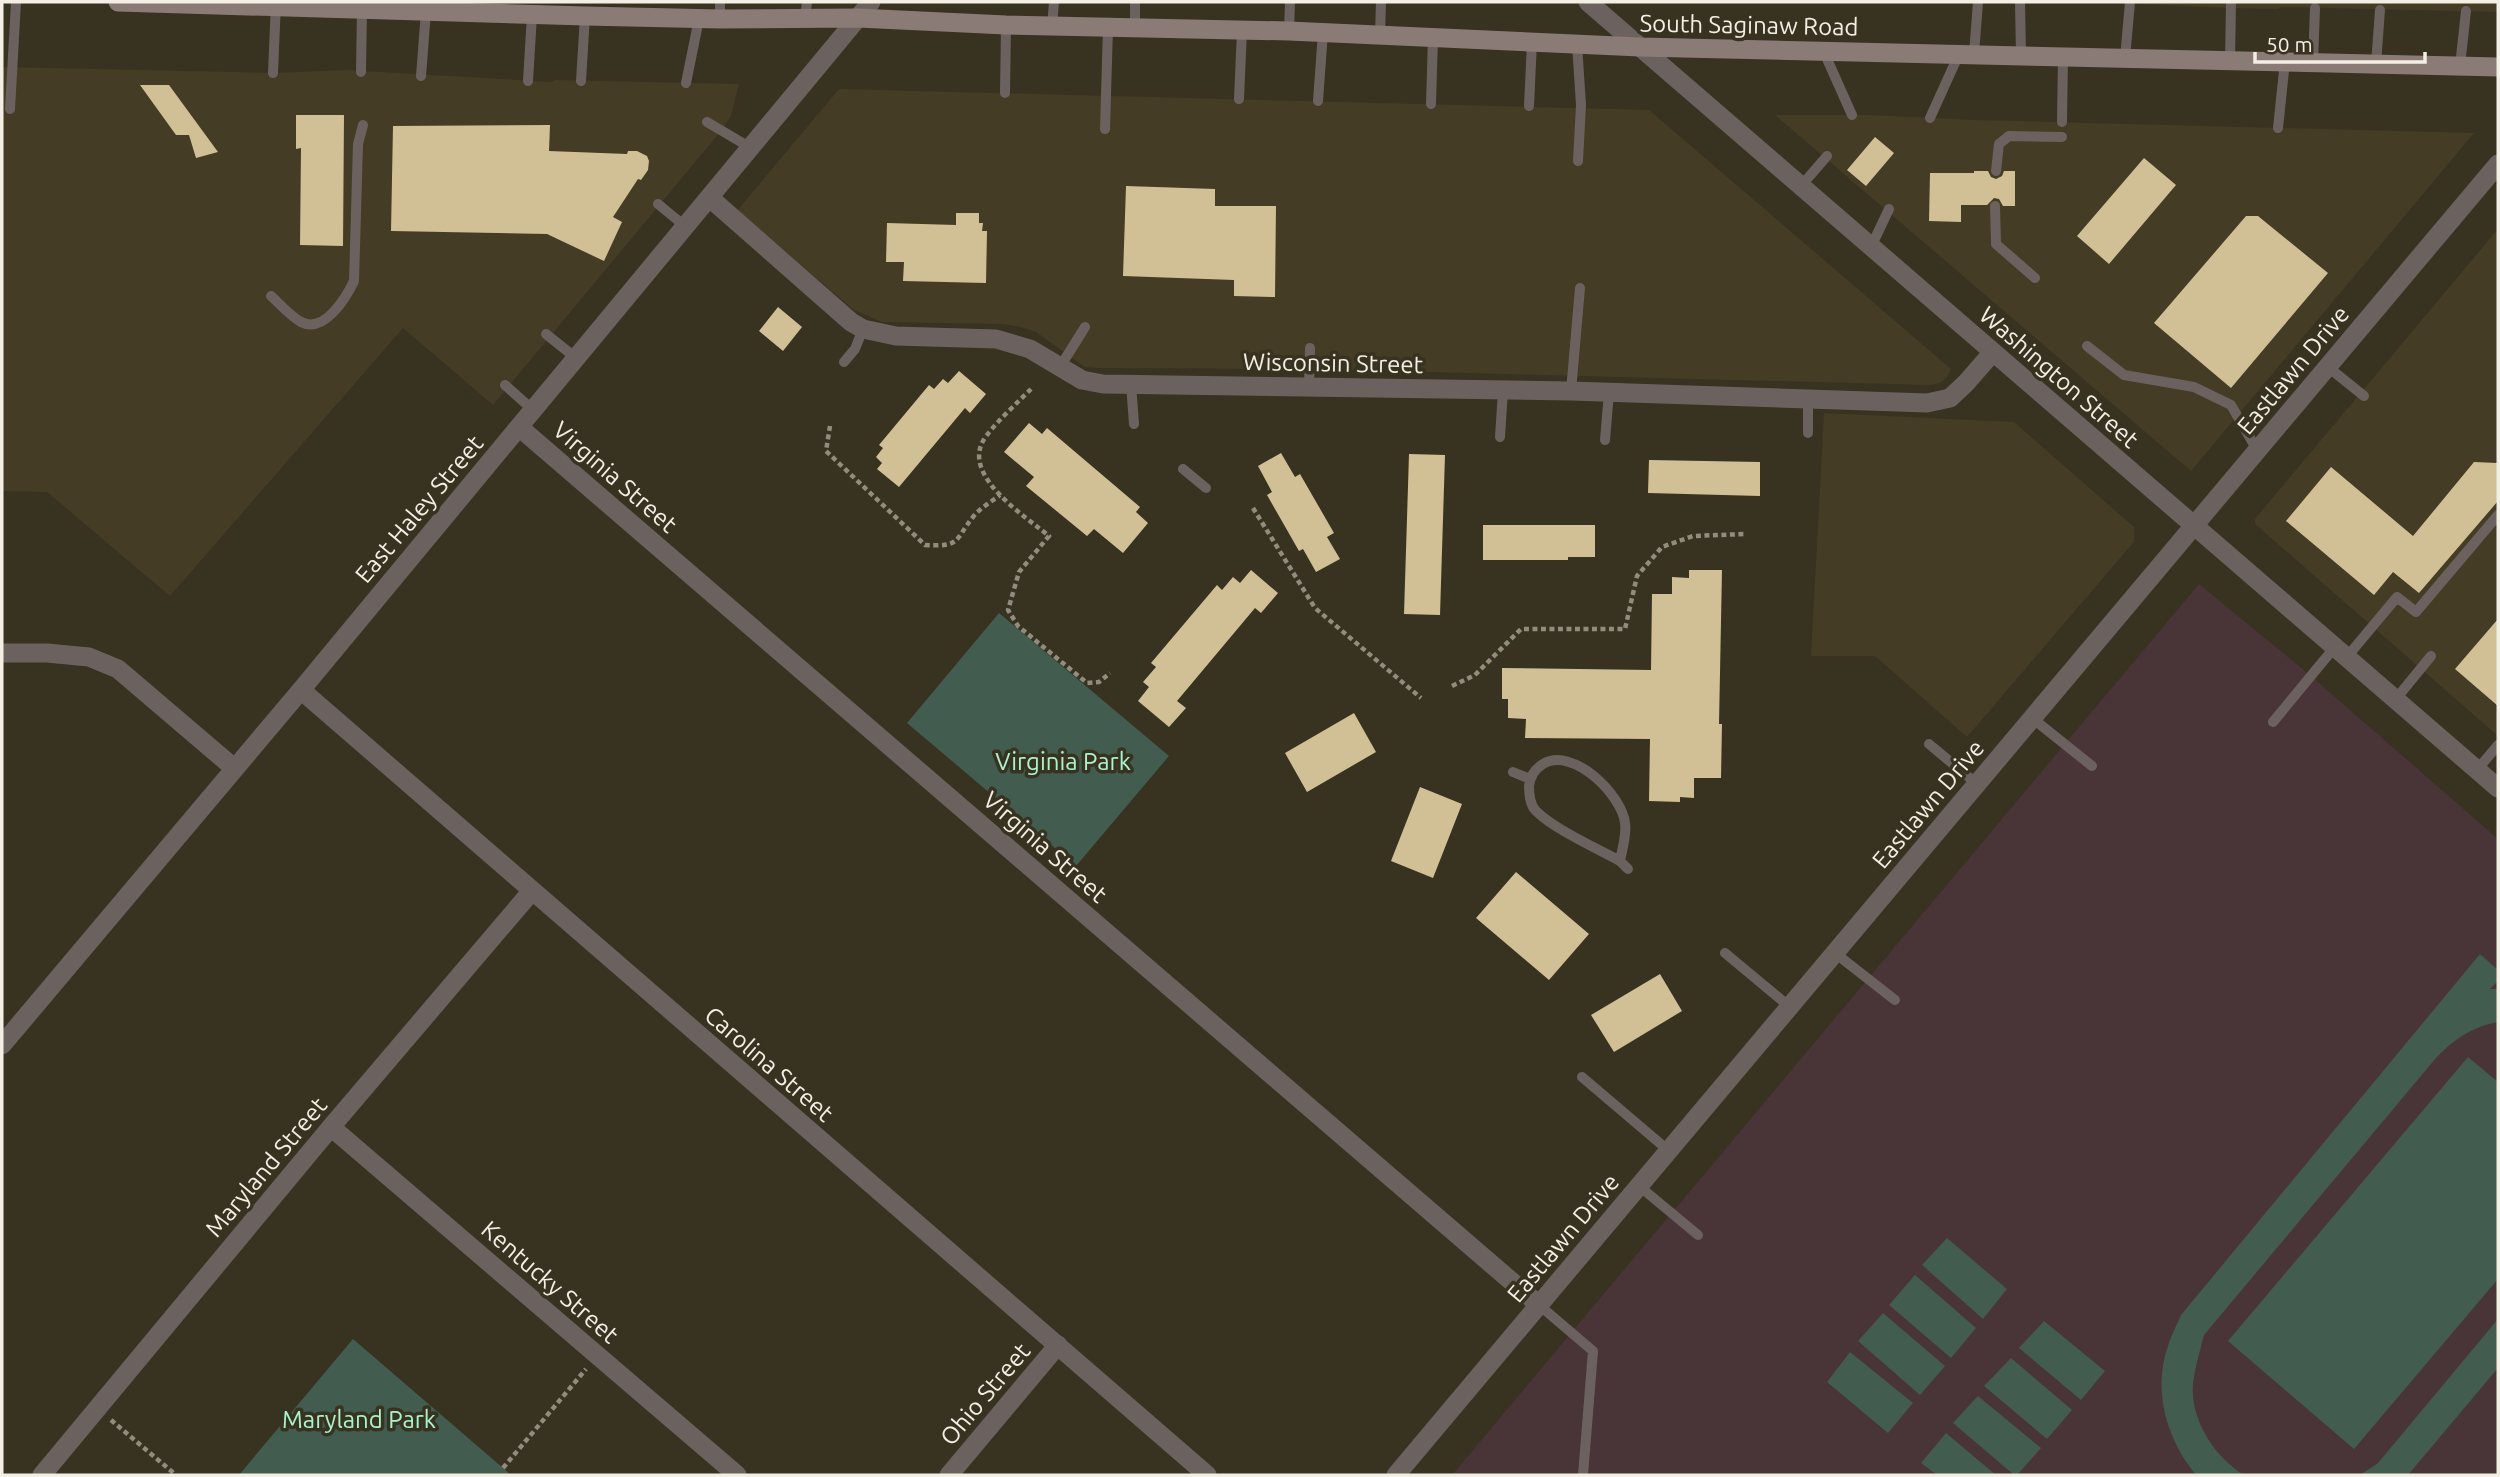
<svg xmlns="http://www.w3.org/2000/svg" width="2500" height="1477" viewBox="0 0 2500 1477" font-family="Ubuntu,sans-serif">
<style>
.built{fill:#453c25}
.education{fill:#493437}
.green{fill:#425d4f}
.building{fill:#d1c095}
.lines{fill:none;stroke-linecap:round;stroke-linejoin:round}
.path{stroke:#918c7d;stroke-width:4.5;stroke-dasharray:5 3.5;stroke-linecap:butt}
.service{stroke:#6b625f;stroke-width:10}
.minor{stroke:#6b625f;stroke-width:19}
.tertiary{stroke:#6b625f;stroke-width:19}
.secondary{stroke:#8a7b77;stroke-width:19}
.labels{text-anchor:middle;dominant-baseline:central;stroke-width:7;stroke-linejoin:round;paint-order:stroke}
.street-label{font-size:24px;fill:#f3efe4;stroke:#383221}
.park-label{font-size:24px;fill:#a9f4ce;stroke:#383221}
</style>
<rect width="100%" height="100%" fill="#383221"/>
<path class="built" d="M2088,2H2498V12L2281,7L2278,9L2231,8Z
M2,67L273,73L346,70L551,82L555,80L739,84L731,116L721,131L493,405L403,328L170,596L47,492L2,491Z
M839,89L1649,110L1951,369L1947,377L1940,383L1930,385L1309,369L1097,368L1085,367L1036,332L1021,327L1002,324L882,322L854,310L737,211Z
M1775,115H1871L1974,120L2474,133L2191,471Z
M2498,229V736L2255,524V519Z
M1824,413L2014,422L2134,527V542L1967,737L1875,656H1811Z"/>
<path class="education" d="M2199,584L2311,676L2498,839V1475H1452Z"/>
<path class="green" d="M999,613L1169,756L1076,866L907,723Z
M2480,954L2498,970V981L2490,989H2498V1022C2473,1026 2453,1040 2436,1058L2204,1335C2200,1351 2195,1367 2193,1384C2190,1420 2215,1457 2244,1475H2196C2167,1440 2152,1390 2168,1346C2171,1335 2177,1325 2181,1315Z
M2468,1057L2498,1082V1279L2354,1449L2228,1341Z
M1947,1238L2007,1289L1983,1319L1922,1265Z
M1915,1275L1976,1328L1951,1358L1889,1305Z
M1883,1313L1945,1366L1920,1395L1858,1341Z
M2498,1319V1368L2408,1475H2360L2378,1463Z
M2044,1321L2105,1371L2081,1400L2019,1348Z
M353,1339L503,1468L511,1475H239Z
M1850,1352L1913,1403L1888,1433L1827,1382Z
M2011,1358L2072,1410L2047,1439L1984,1386Z
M1978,1396L2041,1448L2017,1475H2014L1953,1423Z
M1946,1433L1996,1475H1937L1921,1463Z"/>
<path class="building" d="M140,85H169L218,152L196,158L189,135H176Z
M296,115H344L343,246L300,245L301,148L296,149Z
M550,125L549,151L627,154L628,151H637L647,156L649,161L648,170L641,180L638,179L613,217L622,222L604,261L547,234L391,231L393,126Z
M1875,137L1894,153L1866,186L1847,170Z
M2144,158L2176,185L2109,264L2077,236Z
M1974,171H1988L1991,177L1996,179L2002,176L2004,171H2015V206H2003L1999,199L1994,198L1987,205H1961V222L1929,221L1930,173H1974Z
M1126,186L1215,189V206H1276L1275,297L1234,296V280L1123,276Z
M956,213H979V223H983L982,231H987L986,283L903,281L904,262H886L887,223L956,225Z
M2246,216H2258L2328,273L2231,388L2154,323Z
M778,307L802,327L783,351L759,331Z
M959,371L986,394L970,413L965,408L899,487L877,469L882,463L876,457L883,448L879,445L929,385L934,389L943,379L948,383Z
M1029,423L1042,434L1047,428L1140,507L1136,512L1148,523L1123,553L1094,529L1087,536L1026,486L1034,477L1004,452Z
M1281,453L1295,477L1300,474L1334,533L1327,537L1340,559L1316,572L1303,549L1299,551L1267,495L1272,492L1258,466Z
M1409,454L1445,455L1440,615L1404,614Z
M1649,460L1760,462V496L1648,493Z
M2474,462L2498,463V501L2419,593L2393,572L2374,595L2286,521L2331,467L2413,536Z
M1483,525H1595V557H1568V560H1483Z
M1251,570L1278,593L1261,613L1255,608L1177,701L1186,708L1169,727L1138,701L1149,687L1143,682L1156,667L1151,663L1217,585L1222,590L1233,577L1240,583Z
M1689,570H1722L1719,724H1722L1721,778H1694V798L1680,797V802L1649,801L1650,739L1525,738L1526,719L1508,718V699H1502V668L1651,670L1652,594H1672V577L1689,578Z
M2498,619V706L2455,669Z
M1354,713L1376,752L1307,792L1285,753Z
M1420,787L1462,804L1433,878L1391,861Z
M1516,872L1589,934L1549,980L1476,918Z
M1660,974L1682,1011L1614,1052L1591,1015Z"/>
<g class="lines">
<path class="path" d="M1031,389C1019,401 990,428 983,441C963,477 1025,516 1049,536L1019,572L1008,610L1018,626L1087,683L1099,682L1110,673
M830,426L826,451L925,545C961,547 954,541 973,517C980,508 991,502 1000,495
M1253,508L1315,608L1421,698
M1452,686L1475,675L1521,629H1625L1637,576L1662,547L1693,536L1745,534
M111,1420L176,1475
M503,1468L586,1369"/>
<path class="service" d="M720,2V19
M2020,2L2021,55
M805,19L807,2
M1052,26L1054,2
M1135,27V2
M1289,31L1290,2
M1380,35L1381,2
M1577,44L1581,105L1578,161
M1823,50L1852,115
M1974,54L1978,2
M2125,58L2130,2
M2230,61L2231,2
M2313,63L2315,8
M2376,64L2380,10
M2460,66L2466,11
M361,72L362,9
M273,73L276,2
M421,76L426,11
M528,81L532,15
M581,81L585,16
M686,83L699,19
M1005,93L1006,25
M1239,99L1242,30
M1318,101L1323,32
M1431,104L1433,37
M1529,106L1532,42
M10,109L16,2
M1930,118L1959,54
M707,122L751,148
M2062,122L2063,56
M2278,128L2285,61
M1105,129L1108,27
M1996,171L1999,144L2009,136L2062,137
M1801,186L1827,156
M658,204L686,227
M1995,206L1996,244L2035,278
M1871,247L1889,209
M271,296C280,304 290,316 301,322C324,334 346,298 354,281L358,144L363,125
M546,334L576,358
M2087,346L2124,375L2194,387L2231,405L2257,450
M844,362L855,349L863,329
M1060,367L1085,327
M2328,367L2364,396
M1131,384L1134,424
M505,385L533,410
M1309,387L1310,348
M1571,391L1580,288
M1808,433V399
M1500,437L1503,390
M1605,440L1609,392
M1183,469L1206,488
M2346,658L2397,597L2416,612L2498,515
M2395,700L2431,656
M2032,718L2092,766
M2273,722L2334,648
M1929,744L1977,784
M2477,770L2498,745
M1513,772L1530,779
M1620,861C1622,849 1627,835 1625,823C1622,795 1573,746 1543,764C1535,769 1530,777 1529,786C1529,794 1530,805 1536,811C1554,829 1596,848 1620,861L1628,869
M1725,953L1790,1007
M1835,953L1895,1000
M1582,1077L1669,1151
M1639,1186L1698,1235
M1539,1305L1593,1351L1583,1475"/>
<path class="minor" d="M710,198L851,322L863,329L896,336L996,339L1030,349L1082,380L1103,384L1571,391L1927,403L1950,398L1966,383L1993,352
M519,427L1539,1305
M2,653H47L89,657L118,669L234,768
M301,690L1207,1475
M2,1045L301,690L871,2
M331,1127L737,1475
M42,1475L331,1127L531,892
M949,1475L1058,1345"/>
<path class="tertiary" d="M1588,2L2498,788
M1396,1475L2498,164"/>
<path class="secondary" d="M118,2L585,16L720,19L858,18L1006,25L1289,31L1640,47L2498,67"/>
</g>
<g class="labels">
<g class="street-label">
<text transform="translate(1749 25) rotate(1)">South Saginaw Road</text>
<text transform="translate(1333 363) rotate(1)">Wisconsin Street</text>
<text transform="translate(2293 370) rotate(-50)">Eastlawn Drive</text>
<text transform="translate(2059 377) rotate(41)">Washington Street</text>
<text transform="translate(615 477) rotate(41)">Virginia Street</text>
<text transform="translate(419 509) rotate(-50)">East Haley Street</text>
<text transform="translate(1928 804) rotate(-50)">Eastlawn Drive</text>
<text transform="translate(1045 847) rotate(41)">Virginia Street</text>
<text transform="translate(769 1064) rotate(41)">Carolina Street</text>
<text transform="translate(266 1167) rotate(-50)">Maryland Street</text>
<text transform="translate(1563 1238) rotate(-50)">Eastlawn Drive</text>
<text transform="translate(550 1282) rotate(41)">Kentucky Street</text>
<text transform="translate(985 1394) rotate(-50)">Ohio Street</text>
</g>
<g class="park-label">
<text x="1063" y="761">Virginia Park</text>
<text x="359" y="1419">Maryland Park</text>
</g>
</g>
<rect width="2500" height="1477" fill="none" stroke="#f3efe4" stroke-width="7"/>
<path d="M2255 52v10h170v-10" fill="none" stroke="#f3efe4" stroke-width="3.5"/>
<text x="2266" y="52" font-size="21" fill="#f3efe4" stroke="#383221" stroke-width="5" paint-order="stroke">50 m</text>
</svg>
